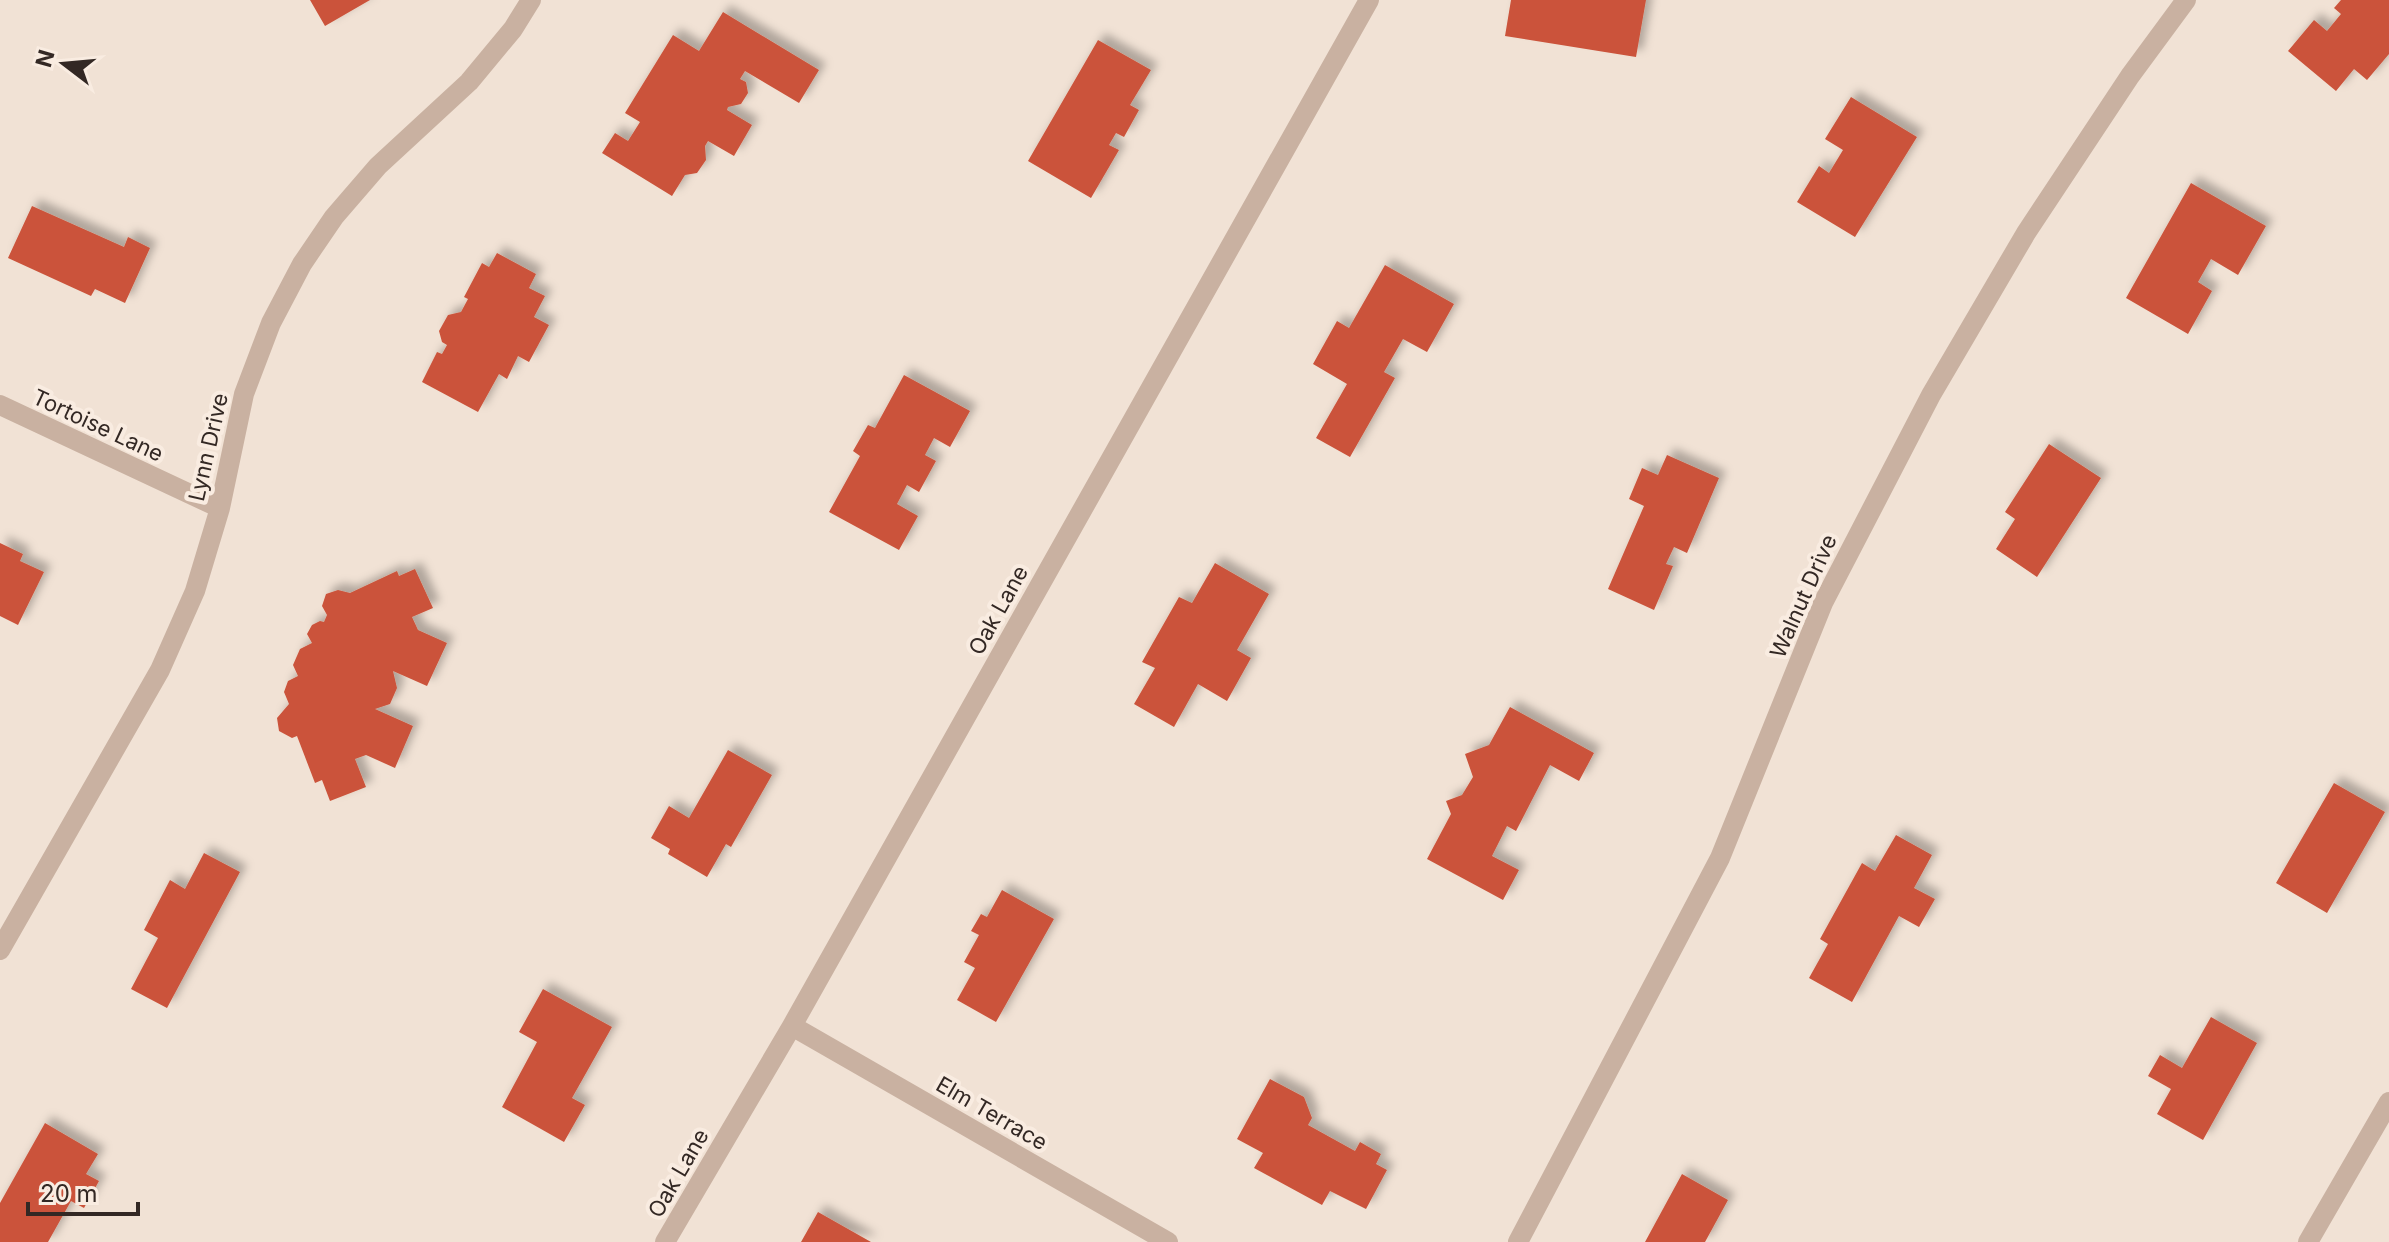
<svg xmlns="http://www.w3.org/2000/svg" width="2389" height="1242" viewBox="0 0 2389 1242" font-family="Inter,sans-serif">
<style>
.building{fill:#cb533a;filter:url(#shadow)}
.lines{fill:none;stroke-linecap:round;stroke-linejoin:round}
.minor{stroke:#c9b1a1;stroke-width:20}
.labels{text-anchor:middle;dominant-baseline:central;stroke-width:8;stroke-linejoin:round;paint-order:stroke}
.street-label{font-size:22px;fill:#332824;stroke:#f9ece1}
</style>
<defs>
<filter id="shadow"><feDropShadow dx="7" dy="-7" stdDeviation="4" flood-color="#0004"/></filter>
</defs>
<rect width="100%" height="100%" fill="#f1e2d5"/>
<path class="building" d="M310,0H370L325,26Z
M1511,0H1646L1636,57L1505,36Z
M2341,0H2389V54L2367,80L2354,69L2336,91L2288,51L2314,20L2327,31L2341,14L2334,8Z
M723,12L819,70L799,103L745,71L740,79L746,82L748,93L741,104L728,107L727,110L752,125L734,156L708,141L705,146L706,160L697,173L685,175L672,196L602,153L615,133L628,141L640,122L625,113L673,35L699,51Z
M1098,40L1151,70L1130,105L1139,110L1124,137L1116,133L1109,145L1119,150L1091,198L1028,161Z
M1851,97L1917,137L1855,237L1797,202L1819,166L1829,173L1843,150L1825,139Z
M2191,183L2266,226L2238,275L2211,259L2198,282L2212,291L2188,334L2126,298Z
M32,206L124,247L128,237L150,248L125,303L95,289L91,296L8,258Z
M497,253L536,274L529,288L545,296L534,317L549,325L529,362L518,356L507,379L499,374L478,412L422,382L437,352L442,354L447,345L442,342L439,331L448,315L461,312L468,299L464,297L482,263L489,267Z
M1385,265L1454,304L1427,352L1403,339L1384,372L1395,378L1350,457L1316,438L1347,384L1313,364L1337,321L1349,328Z
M904,375L970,411L950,447L934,438L925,455L936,461L919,492L907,485L897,504L918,516L899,550L829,512L860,456L853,451L868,425L875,428Z
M2049,444L2101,478L2037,577L1996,549L2015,519L2005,512Z
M1667,455L1719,478L1687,553L1674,547L1666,564L1673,566L1654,610L1608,589L1644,506L1629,499L1642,468L1658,475Z
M0,543L23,554L20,561L44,572L18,625L0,616Z
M1215,563L1269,594L1237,650L1251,658L1227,701L1198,684L1174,727L1134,704L1155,668L1142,662L1179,597L1192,603Z
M415,569L433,608L412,617L418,630L447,643L427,686L393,671L397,688L390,704L375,709L413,726L395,768L366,755L355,759L366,787L330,801L322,780L315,783L297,736L292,738L279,731L277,718L289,704L284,692L288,681L298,676L293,665L300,649L312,643L307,634L312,625L320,621L324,622L327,615L322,606L326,594L338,590L350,593L397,571L399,576Z
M1510,707L1594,753L1579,781L1550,765L1516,831L1507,826L1492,856L1519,870L1503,900L1427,859L1451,814L1446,801L1462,795L1473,777L1465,754L1489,745Z
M728,750L772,775L731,847L726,844L707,877L668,854L670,849L651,838L669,806L689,818Z
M2334,783L2385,812L2327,913L2276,883Z
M1896,835L1932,855L1914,888L1935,899L1919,927L1899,916L1852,1002L1809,978L1828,944L1820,939L1862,863L1875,871Z
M204,853L240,872L167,1008L131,989L158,938L144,930L170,880L185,889Z
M1002,890L1054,919L996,1022L957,1000L975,968L964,962L979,935L971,931L981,914L987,917Z
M543,989L612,1027L572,1098L585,1105L564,1142L502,1107L537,1042L519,1032Z
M2211,1017L2257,1043L2203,1140L2157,1114L2171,1089L2148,1076L2160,1055L2182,1068Z
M1270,1079L1304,1097L1312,1118L1308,1125L1355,1151L1360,1142L1381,1154L1376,1164L1387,1170L1366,1209L1330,1191L1322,1205L1254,1168L1263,1153L1237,1139Z
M45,1123L98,1154L86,1174L99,1181L84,1208L71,1201L48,1242H0V1203Z
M1682,1174L1728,1200L1705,1242H1645Z
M818,1212L871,1242H801Z"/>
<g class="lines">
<path class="minor" d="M0,405L220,508
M0,950L160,670L195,591L220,508L244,394L271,323L302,264L334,217L378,166L469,82L513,29L531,0
M792,1026L1168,1242
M665,1242L792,1026L1369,0
M1518,1242L1720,858L1823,603L1931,395L2026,233L2130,76L2186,0
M2308,1242L2389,1102"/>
</g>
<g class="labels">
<g class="street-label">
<text transform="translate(98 425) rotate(25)">Tortoise Lane</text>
<text transform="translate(208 447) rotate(-77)">Lynn Drive</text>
<text transform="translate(1803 596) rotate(-66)">Walnut Drive</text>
<text transform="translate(998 610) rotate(-61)">Oak Lane</text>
<text transform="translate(992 1113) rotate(30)">Elm Terrace</text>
<text transform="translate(678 1173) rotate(-60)">Oak Lane</text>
</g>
</g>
<g transform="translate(64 64) rotate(286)" stroke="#f9ece1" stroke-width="6" paint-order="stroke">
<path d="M0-6L14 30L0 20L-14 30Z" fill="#332824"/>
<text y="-12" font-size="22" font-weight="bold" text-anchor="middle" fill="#332824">N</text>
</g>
<path d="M28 1202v12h110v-12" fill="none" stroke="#332824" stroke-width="4"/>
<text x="40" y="1202" font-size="24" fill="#332824" stroke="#f9ece1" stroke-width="6" paint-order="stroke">20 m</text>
</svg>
